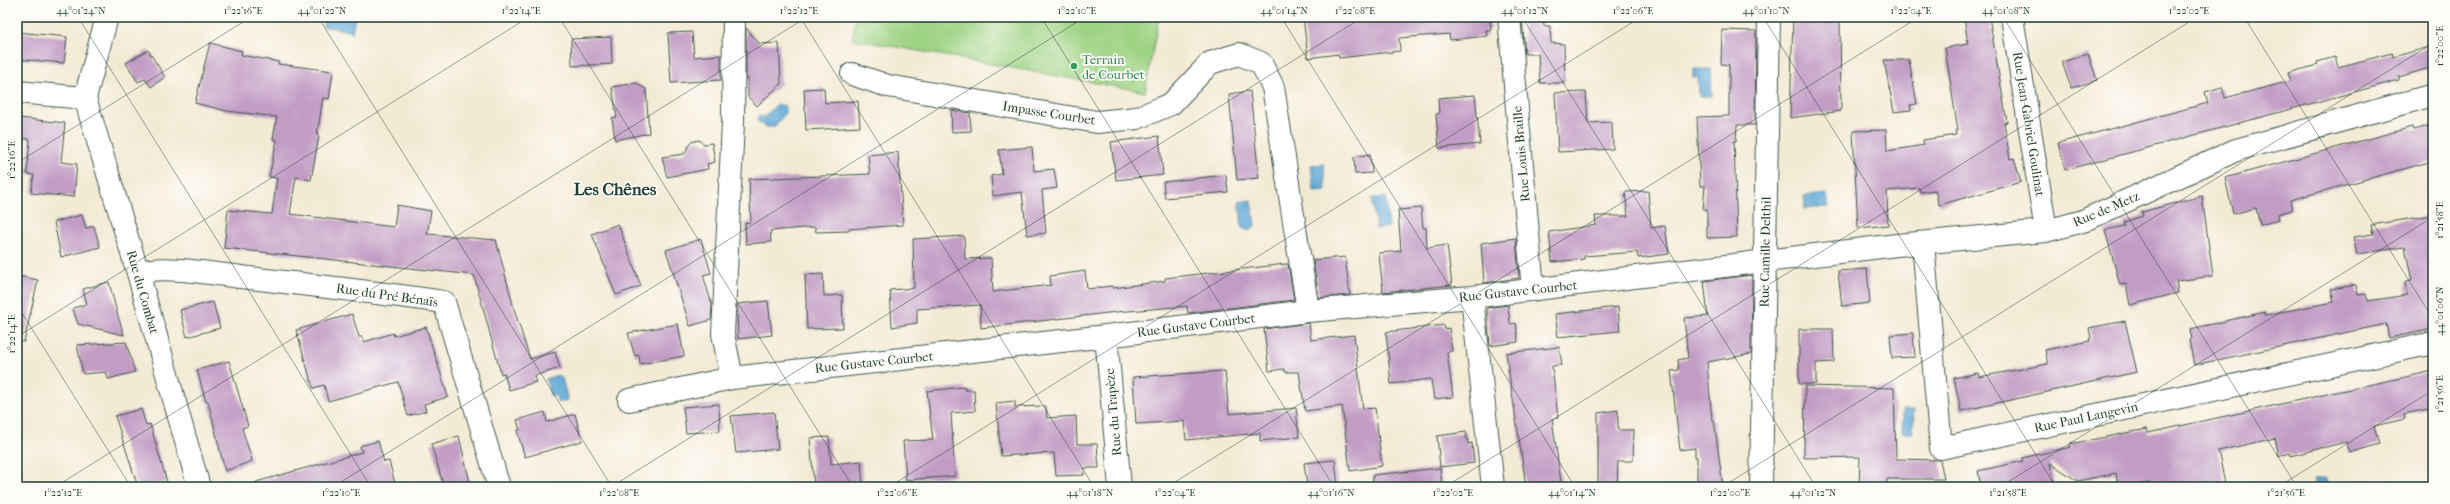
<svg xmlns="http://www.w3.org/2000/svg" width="2450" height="504" viewBox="0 0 2450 504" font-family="'IM FELL French Canon',serif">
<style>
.green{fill:#9ed384;stroke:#5e885c}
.water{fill:#5ea8d6;stroke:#3e7285}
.building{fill:#c19cc4}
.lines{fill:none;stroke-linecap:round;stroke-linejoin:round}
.street-casing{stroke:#3f574c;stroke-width:24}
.street{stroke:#fff;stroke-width:22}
.ticks{fill:none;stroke:#1f3d34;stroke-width:1;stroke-opacity:0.45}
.leisure-dot{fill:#2e9e5b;stroke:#fdfcf7;stroke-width:1.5}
.labels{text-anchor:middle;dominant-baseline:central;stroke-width:3.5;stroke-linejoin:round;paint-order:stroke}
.leisure-label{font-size:13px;fill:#27864d;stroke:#fdfcf7;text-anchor:start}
.street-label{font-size:13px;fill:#1f3d34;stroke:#fdfcf7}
.district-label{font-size:17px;font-weight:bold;fill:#1f3d34;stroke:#fdfcf7}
.neatline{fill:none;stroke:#1f3d34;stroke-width:1.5}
.ticks-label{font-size:10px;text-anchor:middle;fill:#1f3d34}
</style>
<rect width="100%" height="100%" fill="#fdfcf7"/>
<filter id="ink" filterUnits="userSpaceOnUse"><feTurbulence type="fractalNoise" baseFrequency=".025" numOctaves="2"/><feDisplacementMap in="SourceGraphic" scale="8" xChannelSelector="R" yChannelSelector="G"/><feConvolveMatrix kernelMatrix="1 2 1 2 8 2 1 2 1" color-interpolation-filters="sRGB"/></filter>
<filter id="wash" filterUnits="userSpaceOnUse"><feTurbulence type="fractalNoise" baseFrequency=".012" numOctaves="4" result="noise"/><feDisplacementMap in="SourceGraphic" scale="16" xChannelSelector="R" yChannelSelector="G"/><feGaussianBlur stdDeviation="0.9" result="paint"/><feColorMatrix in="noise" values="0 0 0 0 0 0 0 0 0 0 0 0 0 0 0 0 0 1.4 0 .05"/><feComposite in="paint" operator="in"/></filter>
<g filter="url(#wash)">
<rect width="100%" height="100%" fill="#f3ead4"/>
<path class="green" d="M856,17H1159L1145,92L852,39Z"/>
<path class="water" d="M324,17L355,18L352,32L323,26Z
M1693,69H1711L1712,96H1699L1698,77H1693Z
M777,104L785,106V114L774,127H765L762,123L758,122L757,118L760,116L764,117Z
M1324,164L1326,190L1314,191L1311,165Z
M1827,194L1829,207L1805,209L1804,196Z
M1386,197L1389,227L1376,229L1372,198Z
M1252,200L1255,226L1249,231L1242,228L1239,202Z
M557,375L562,378L568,400L558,403L556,396L550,395L546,379Z
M1902,410H1914L1913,433H1902Z
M2327,478L2329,487H2316L2314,480Z"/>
<g id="blocks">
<path class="building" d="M1303,17H1490L1491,30H1486L1487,36L1450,40L1449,34L1399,38L1400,51L1339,58L1338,54L1308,58Z
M1522,17H1543L1544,26H1550L1551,43L1564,44L1565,83H1540L1538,54H1525Z
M1793,17H1840L1841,111L1790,118Z
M1964,17H1989L2007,122L2004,123L2010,159L2014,158L2021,182L1939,205L1935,190L1920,192L1919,188L1887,191L1888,225L1858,228L1853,131L1886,130L1887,151L1924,145L1923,140L1956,135L1955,131H1958L1945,48L1968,44Z
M746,28L760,44L779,43L781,84L757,106L748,97V78H746Z
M1722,30L1756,31L1755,125H1737L1736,141H1734L1737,237L1707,238V210H1703L1705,186H1700L1697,117L1729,116V65L1721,64Z
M17,32L67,37L64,63L17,59Z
M692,32L694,57L721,55V80L671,83L668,33Z
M611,37L612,64L572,66L571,39Z
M210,43L242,51L241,55L279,62L278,64L333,71L329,99L323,98L317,135L319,136L311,180L296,177L290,214L394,227L397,205L431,211L427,234L496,240L514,309L530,359L555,352L560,368L534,376L536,382L509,390L504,373L501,374L474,275L224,248L228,210L272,214L277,178L269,177L277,140L273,139L277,117L227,111L195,103Z
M2433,46V67L2399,77V80L2065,170L2058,143L2208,103L2205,92L2222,87L2225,98L2291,81L2288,73L2318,65L2317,62L2335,57L2338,67L2392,53L2393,57Z
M148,50L165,77L151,87L145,79L138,82L126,63Z
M2088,54L2097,80L2071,88L2062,62Z
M1884,60H1909L1917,104L1910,105L1911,110L1894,112Z
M636,83L646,89L649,133L615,140L612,118L617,117L612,87Z
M824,88L825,103L858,101L860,127L806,130L804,89Z
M1250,91L1259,178L1237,180L1229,94Z
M1586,92L1588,123L1612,122L1613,149L1558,152L1555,93Z
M1475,95L1480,144L1439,148L1436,114H1439L1438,98Z
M951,110L970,113L971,131L952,132Z
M19,118L65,123L61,162L77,164L74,197L31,193L34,175L27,174L30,139L17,138Z
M2433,125V161L2290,200L2292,210L2278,214L2279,220L2260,225L2256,208L2233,214L2225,178L2412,127L2413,130Z
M1159,136L1163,175L1116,180L1111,142Z
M699,140L704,144L712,143L715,162L707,164L708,169L667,177L662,157L684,154L691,142Z
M1032,147L1034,171L1054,169L1057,188L1042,190L1046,233L1027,235L1022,192L993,196L991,176L1002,174L999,150Z
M898,152L903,225L848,229V231L816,232L815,227L770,231L771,242L746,244L745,223L751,222L749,179L870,174L868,155Z
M1370,154L1372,173L1355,174L1354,157Z
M1226,175L1228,192L1165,198L1163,182Z
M1648,191L1651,228L1665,226L1669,254L1638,258L1637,252L1584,256V259L1552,262L1549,232L1596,225L1595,216H1628L1625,192Z
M2202,196L2213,276L2176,281L2178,293L2130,305L2126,284L2120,285L2105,230L2125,226L2124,222L2143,216L2142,212Z
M1421,208L1423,228H1426L1427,248L1447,245L1452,285L1383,292L1379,253L1401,251L1398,210Z
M82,215L86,228L94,226L100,247L61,257L54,222Z
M2433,215V329L2389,338L2386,324L2194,365L2189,340L2192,339L2190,329L2265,312V315L2334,302L2331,289L2356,285L2358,295L2366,294L2368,301L2407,295L2405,282L2412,281L2405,247L2357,254L2353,237L2373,234L2371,225Z
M618,224L641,286L616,295L592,234Z
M964,236L965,259L991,258L993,292L1051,285L1050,276L1085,271L1087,289L1112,286L1113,288L1165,281V278L1286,264H1288L1294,300L1188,313L1187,306L1116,312L981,328L980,305L917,309V323L892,327L890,290L914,288L913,239Z
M1516,238L1519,278L1484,283L1481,243Z
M701,239L711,273L703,275L712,305L711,320L690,326L666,250Z
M1345,257L1350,295L1319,298L1313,260Z
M1867,269L1870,303L1842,306L1838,271Z
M823,274L824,296L842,295L843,328L807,329L805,275Z
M1752,275L1751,354L1707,362L1712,420H1714L1723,487H1697V457H1695V448L1680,450L1671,371L1679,370L1678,360L1688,358L1684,318L1708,316L1704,281Z
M19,276L38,280L24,342L17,341V287Z
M109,282L117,313L124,335L78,324L73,308L87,304L83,289Z
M768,301L772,335L738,339L737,304Z
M213,302L220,328L187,337L180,310Z
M1508,305L1510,324L1516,323L1518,342L1490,346L1487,308Z
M1618,307L1620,331L1558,337L1555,314Z
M352,314L359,337H362L364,342L393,333L394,336L426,327L448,397L424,404L426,411L408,416L398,382L328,401L324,385L313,388L296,330Z
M2125,321L2137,372L1961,411L1954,378L1978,373L1979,377L2048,364L2045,350L2090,341L2089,339L2091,338L2089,328Z
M1309,323L1311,340L1354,335L1363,409L1375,408L1382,466L1350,471L1342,406L1305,411L1299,372H1285L1284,369L1269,371L1264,329Z
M678,324L684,356L640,364L639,355L635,356L628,333Z
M1444,325L1445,329L1449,328L1452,351L1447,352L1453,397L1434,399L1431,379L1391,384L1386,332Z
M1799,329H1833L1834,362L1816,363V384H1799Z
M1913,333L1915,357L1892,358L1890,335Z
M126,342L135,372L108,379L106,372L83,374L77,345Z
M1559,347L1562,365L1552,366L1558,418L1552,419L1561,482L1526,486L1506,353Z
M229,361L248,426L242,428L252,461L225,471L208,401L206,402L197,370Z
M1225,371L1229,414L1296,408L1299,437L1260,441V433L1186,440L1184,421L1136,424L1133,377Z
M2433,371V408L2404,414L2405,419L2374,426L2379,444L2350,453L2346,442L2290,456L2289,453L2279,456L2275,438L2218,451L2226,487H2150V483L2118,487L2116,473L2078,481L2050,463L2055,487H1981L1978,471L2023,461L2022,458L2071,447L2070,444L2147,429L2148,433Z
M1805,386L1894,388L1896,459L1940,460L1944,479H1887V487H1859L1860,457L1804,458Z
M964,387L965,390H974L975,411L951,413L955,476L906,480L903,441L933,440L927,391Z
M1015,401V407L1046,406L1047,418L1076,416L1077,444H1097L1099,468H1084V475L1056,476L1054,453L1001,456L996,403Z
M719,404L720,431L686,433L683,407Z
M141,409L146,425L150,424L167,482L150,487H138L115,416Z
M1618,410V430H1634L1633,461H1618L1617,487H1598V413Z
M545,412L547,422L575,414L582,441L525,457L517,431L520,430L517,420Z
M774,412L778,449L736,453L731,416Z
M1466,432L1468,444L1472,443L1474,463L1440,467L1437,436Z
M459,436L471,487H444L431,444Z
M829,437L831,464L861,461L863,487H814L810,438Z
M378,441L384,462L389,461L396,487H257L256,482L362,452L360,446Z
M1335,460L1338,487H1307L1304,463Z
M1440,468L1442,485L1373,487V475Z"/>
</g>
</g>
<g filter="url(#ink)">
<use href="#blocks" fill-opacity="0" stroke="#3f574c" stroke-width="1"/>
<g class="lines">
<defs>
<path id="street" d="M1509,17L1533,290
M2012,17L2046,231
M852,74L888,86L1097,122L1137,118L1171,104L1210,63L1239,54L1261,63L1273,87L1308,311
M17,92L85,98
M85,98L138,273L199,487
M85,98L107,17
M1923,243L1941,448L2433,343
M138,273C163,264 213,274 241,277C309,285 377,292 444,302L499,487
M1472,297L1493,487
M1106,336L1120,487
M732,378L723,334L733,123L734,17
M629,400L732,378L1106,336L1308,311L1472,297L1897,245L2046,231L2083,221L2236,150L2433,95
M1761,487L1769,17"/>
</defs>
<use href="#street" class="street-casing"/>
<use href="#street" class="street"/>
</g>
</g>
<path class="ticks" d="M78,17L371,487M318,17L612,487M559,17L853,487M800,17L1094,487M1041,17L1334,487M1281,17L1575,487M1522,17L1816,487M1763,17L2056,487M2003,17L2297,487M2244,17L2433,319M17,163L251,17M17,305L131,487M17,337L529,17M55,487L807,17M333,487L1085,17M611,487L1363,17M889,487L1641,17M1167,487L1919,17M1445,487L2197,17M1722,487L2433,43M2000,487L2433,217M2278,487L2433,390"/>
<circle class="leisure-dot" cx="1074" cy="66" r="4"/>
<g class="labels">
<g class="leisure-label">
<text x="1082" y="59">Terrain<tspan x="1082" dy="15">de Courbet</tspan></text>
</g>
<g class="street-label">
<text transform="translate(1049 113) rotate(9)">Impasse Courbet</text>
<text transform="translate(2029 124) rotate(81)">Rue Jean-Gabriel Goulinat</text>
<text transform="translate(1521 154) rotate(-95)">Rue Louis Braille</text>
<text transform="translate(2106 209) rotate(-23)">Rue de Metz</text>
<text transform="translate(1765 252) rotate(-89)">Rue Camille Delthil</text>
<text transform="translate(1518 291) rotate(-6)">Rue Gustave Courbet</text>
<text transform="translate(143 292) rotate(74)">Rue du Combat</text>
<text transform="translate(387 295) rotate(8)">Rue du Pré Bénaïs</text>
<text transform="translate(1196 325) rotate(-7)">Rue Gustave Courbet</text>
<text transform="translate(874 362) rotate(-6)">Rue Gustave Courbet</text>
<text transform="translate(1113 412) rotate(-95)">Rue du Trapèze</text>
<text transform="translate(2086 417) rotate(-12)">Rue Paul Langevin</text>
</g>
<g class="district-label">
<text x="615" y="189">Les Chênes</text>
</g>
</g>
<rect width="2450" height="504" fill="none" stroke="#fdfcf7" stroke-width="44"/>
<rect x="22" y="22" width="2406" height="460" class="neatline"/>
<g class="ticks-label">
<text x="81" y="14">44°01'24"N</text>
<text x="243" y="14">1°22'16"E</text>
<text x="322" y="14">44°01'22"N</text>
<text x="521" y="14">1°22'14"E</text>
<text x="799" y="14">1°22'12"E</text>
<text x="1077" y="14">1°22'10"E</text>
<text x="1284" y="14">44°01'14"N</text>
<text x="1355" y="14">1°22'08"E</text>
<text x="1525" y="14">44°01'12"N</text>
<text x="1633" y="14">1°22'06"E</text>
<text x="1766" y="14">44°01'10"N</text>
<text x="1911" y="14">1°22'04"E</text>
<text x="2006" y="14">44°01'08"N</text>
<text x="2189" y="14">1°22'02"E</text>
<text transform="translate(2439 46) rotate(-90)" y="4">1°22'00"E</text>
<text transform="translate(11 160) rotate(-90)" y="4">1°22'16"E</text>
<text transform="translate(2439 220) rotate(-90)" y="4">1°21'58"E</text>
<text transform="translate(2439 311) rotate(-90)" y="4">44°01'06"N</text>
<text transform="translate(11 334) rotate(-90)" y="4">1°22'14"E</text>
<text transform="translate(2439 394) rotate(-90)" y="4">1°21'56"E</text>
<text x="63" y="496">1°22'12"E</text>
<text x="341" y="496">1°22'10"E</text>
<text x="619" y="496">1°22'08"E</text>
<text x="897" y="496">1°22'06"E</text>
<text x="1090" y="496">44°01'18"N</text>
<text x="1175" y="496">1°22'04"E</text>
<text x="1331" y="496">44°01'16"N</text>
<text x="1453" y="496">1°22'02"E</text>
<text x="1572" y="496">44°01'14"N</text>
<text x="1730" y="496">1°22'00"E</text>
<text x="1813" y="496">44°01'12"N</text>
<text x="2008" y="496">1°21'58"E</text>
<text x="2286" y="496">1°21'56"E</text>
</g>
</svg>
